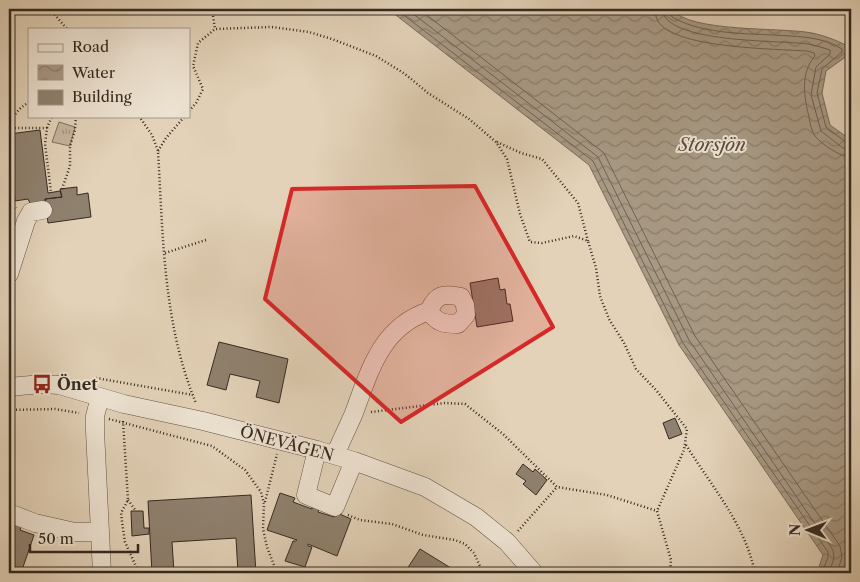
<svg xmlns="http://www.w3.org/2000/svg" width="860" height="582" viewBox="0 0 860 582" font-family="'Libre Caslon Text',serif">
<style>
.grass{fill:url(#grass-tufts);stroke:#7d705f}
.water{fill:url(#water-waves);stroke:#7a6d5c}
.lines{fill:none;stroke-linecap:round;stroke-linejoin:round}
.shore{stroke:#6e6252;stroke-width:1}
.building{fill:#8f816f;stroke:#352a20}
.minor-casing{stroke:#605446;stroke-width:19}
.path{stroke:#352a20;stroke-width:2.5;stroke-dasharray:1 2.5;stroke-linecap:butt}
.minor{stroke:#ede2d1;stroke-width:18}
.marked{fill:#d62828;fill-opacity:0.2;stroke:#d62828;stroke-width:4;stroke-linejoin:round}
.labels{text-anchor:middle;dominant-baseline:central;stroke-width:4;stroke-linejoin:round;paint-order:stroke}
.poi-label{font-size:16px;font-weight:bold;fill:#352a20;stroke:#ede2d1;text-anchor:start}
.street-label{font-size:16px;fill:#352a20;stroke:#ede2d1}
.water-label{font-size:18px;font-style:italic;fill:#584b3e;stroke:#ede2d1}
</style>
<defs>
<pattern id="grass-tufts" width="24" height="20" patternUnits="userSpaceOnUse" patternTransform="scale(1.25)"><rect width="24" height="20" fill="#c5b59e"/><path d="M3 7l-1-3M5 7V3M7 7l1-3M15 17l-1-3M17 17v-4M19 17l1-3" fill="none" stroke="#a19380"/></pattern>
<pattern id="water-waves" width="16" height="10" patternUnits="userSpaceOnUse" patternTransform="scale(1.25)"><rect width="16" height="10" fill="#a89984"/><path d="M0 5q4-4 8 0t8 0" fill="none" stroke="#8a7d6c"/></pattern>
</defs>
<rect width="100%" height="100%" fill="#e3d2b8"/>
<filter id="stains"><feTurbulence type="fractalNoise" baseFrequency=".004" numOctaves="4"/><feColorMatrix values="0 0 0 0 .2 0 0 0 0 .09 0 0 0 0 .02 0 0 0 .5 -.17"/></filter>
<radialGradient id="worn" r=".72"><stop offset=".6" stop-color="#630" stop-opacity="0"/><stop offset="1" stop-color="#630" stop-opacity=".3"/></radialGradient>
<path class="grass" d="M59,122L75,127L70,146L52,142Z"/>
<path class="water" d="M388,9H672C689,33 782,27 812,33C826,36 839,41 851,48V53L826,71L822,93L830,125L851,140V573H817L823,555L679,345L589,165Z"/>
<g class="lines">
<path class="shore" d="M396,9L593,161L683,343L828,552V557L822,573
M407,9L598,157L689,340L833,550L834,558L829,573
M419,9L604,153L695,336L840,546L842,557L837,573
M655,9C655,16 657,21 662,26C685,48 774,49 807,51L814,53L815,56C800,73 804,97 809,117C810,123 811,130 815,136C821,144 841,157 851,158
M662,9C664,44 781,40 808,44C815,45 823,48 830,50V54L816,67L811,95L821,131L843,148L851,150
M668,9L672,17C705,36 752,33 790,36C807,37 827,39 842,49V52L822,69L817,93L826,127L847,143L851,144"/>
</g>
<path class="building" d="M40,130L48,193L60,191L62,197L45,199L46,203L31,205L28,199L15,201L9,134Z
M77,187V195L88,193L91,217L48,223L45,199L62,197L60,189Z
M498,278L500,290L505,289L507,304H510L513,321L477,327L470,283Z
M219,342L288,359L279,403L256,397L260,381L230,374L226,390L207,385Z
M675,418L682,434L669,439L663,423Z
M523,464L533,472L535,469L547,480L536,495L523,484L526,481L516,474Z
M280,493L295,498L293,502L312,509V507L319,509L318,512L334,517L335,512L351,519L337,556L308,544V546L312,547L305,567L285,561L293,541H296L297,540L267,530Z
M251,495L256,573H238L236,538L172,542L174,573H152L148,501Z
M131,511H143L144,528H149V534L132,536Z
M9,520L22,525L20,530L34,535L21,573H9Z
M420,549L459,573L405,572Z"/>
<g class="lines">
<defs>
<path id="minor" d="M9,274L26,221L31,212L43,210
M9,387L42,384L59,385L124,404L203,421L317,450L354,461L425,487L476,517L507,542L534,573
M100,397L95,416V431L102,573
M317,450L306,495L335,507L354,461
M335,455C341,441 348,427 354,413C370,370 381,327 429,311C436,294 444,293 461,297L465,305L466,315L458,324C444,324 437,323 429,311
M9,513L35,523L75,532H100"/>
</defs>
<use href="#minor" class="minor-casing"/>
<path class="path" d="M50,9L67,29
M212,9L215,29
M841,9L851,18
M9,111L13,115
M189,111L196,103L203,89L193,66L198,43L215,29L272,27L309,32L332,39L376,56L405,74L428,93L469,119L496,142L507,159L520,214L530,242L542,243L574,236L588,241L596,268L600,296L609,319L624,343L636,369L656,390L687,429L684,450L657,511
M139,116L152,135L158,151C163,235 163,324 196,403
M10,127C13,115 18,109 29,102
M47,128L52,116
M9,130L10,128H47L45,144L51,192
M497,142L521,153L542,159L578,203L588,241
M158,151L166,138L185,116
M9,181L12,202L16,208
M62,189L70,166V146L75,130L76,116
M165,253L206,240
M96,378L193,395
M9,410L55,409L79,413
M371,412L445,403L465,404L503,434L557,487L607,495L657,511L671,560L670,573
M109,419L212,446L245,470L261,492L264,504L263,529L267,547L277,573
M123,421L128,500L121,513L123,529L125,542L139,573
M686,445C712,487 745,524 755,573
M128,500L136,511
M265,502L277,454
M348,515L360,520L392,524L423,535L455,540L465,544L474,553L483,573
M518,531L557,487"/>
<use href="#minor" class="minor"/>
</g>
<path class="marked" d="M475,186L553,327L401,422L265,299L292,189Z"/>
<defs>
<symbol id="bus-bare" viewBox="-9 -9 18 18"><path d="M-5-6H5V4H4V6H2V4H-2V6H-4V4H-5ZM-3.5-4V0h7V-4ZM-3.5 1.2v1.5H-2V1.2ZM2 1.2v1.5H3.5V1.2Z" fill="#8f2418" stroke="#ede2d1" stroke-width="2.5" paint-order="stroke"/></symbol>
</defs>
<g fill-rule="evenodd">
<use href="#bus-bare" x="28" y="370" width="28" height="28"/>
</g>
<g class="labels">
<g class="poi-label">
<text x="57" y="384">Önet</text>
</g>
<g class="street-label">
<text transform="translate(287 443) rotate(15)">ÖNEVÄGEN</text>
</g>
<g class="water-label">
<text x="712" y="145">Storsjön</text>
</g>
</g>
<rect width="860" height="582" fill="none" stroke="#e3d2b8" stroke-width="30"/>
<rect x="10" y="10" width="840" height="562" fill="none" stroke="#352a20" stroke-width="2.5"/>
<rect x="15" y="15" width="830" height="552" fill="none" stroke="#352a20"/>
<rect x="28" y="28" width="162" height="90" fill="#ede2d1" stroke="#a3988a"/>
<rect x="38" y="44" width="25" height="8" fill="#ede2d1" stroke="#a3988a"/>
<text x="72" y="52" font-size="15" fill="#352a20">Road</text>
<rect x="38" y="65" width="25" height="15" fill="url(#water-waves)" stroke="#a3988a"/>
<text x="72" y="78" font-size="15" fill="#352a20">Water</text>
<rect x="38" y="90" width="25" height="15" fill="#8f816f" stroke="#a3988a"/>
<text x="72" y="102" font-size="15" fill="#352a20">Building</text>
<g transform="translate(808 530) rotate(271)" stroke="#ede2d1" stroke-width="4" paint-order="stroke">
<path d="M0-4L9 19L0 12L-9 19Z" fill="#352a20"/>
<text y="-8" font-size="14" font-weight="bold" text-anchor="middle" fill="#352a20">N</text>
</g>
<path d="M30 544v8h108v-8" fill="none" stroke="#352a20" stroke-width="2.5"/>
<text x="38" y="544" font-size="15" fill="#352a20" stroke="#ede2d1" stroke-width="4" paint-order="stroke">50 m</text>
<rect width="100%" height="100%" filter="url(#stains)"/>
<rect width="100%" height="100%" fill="url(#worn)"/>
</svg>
